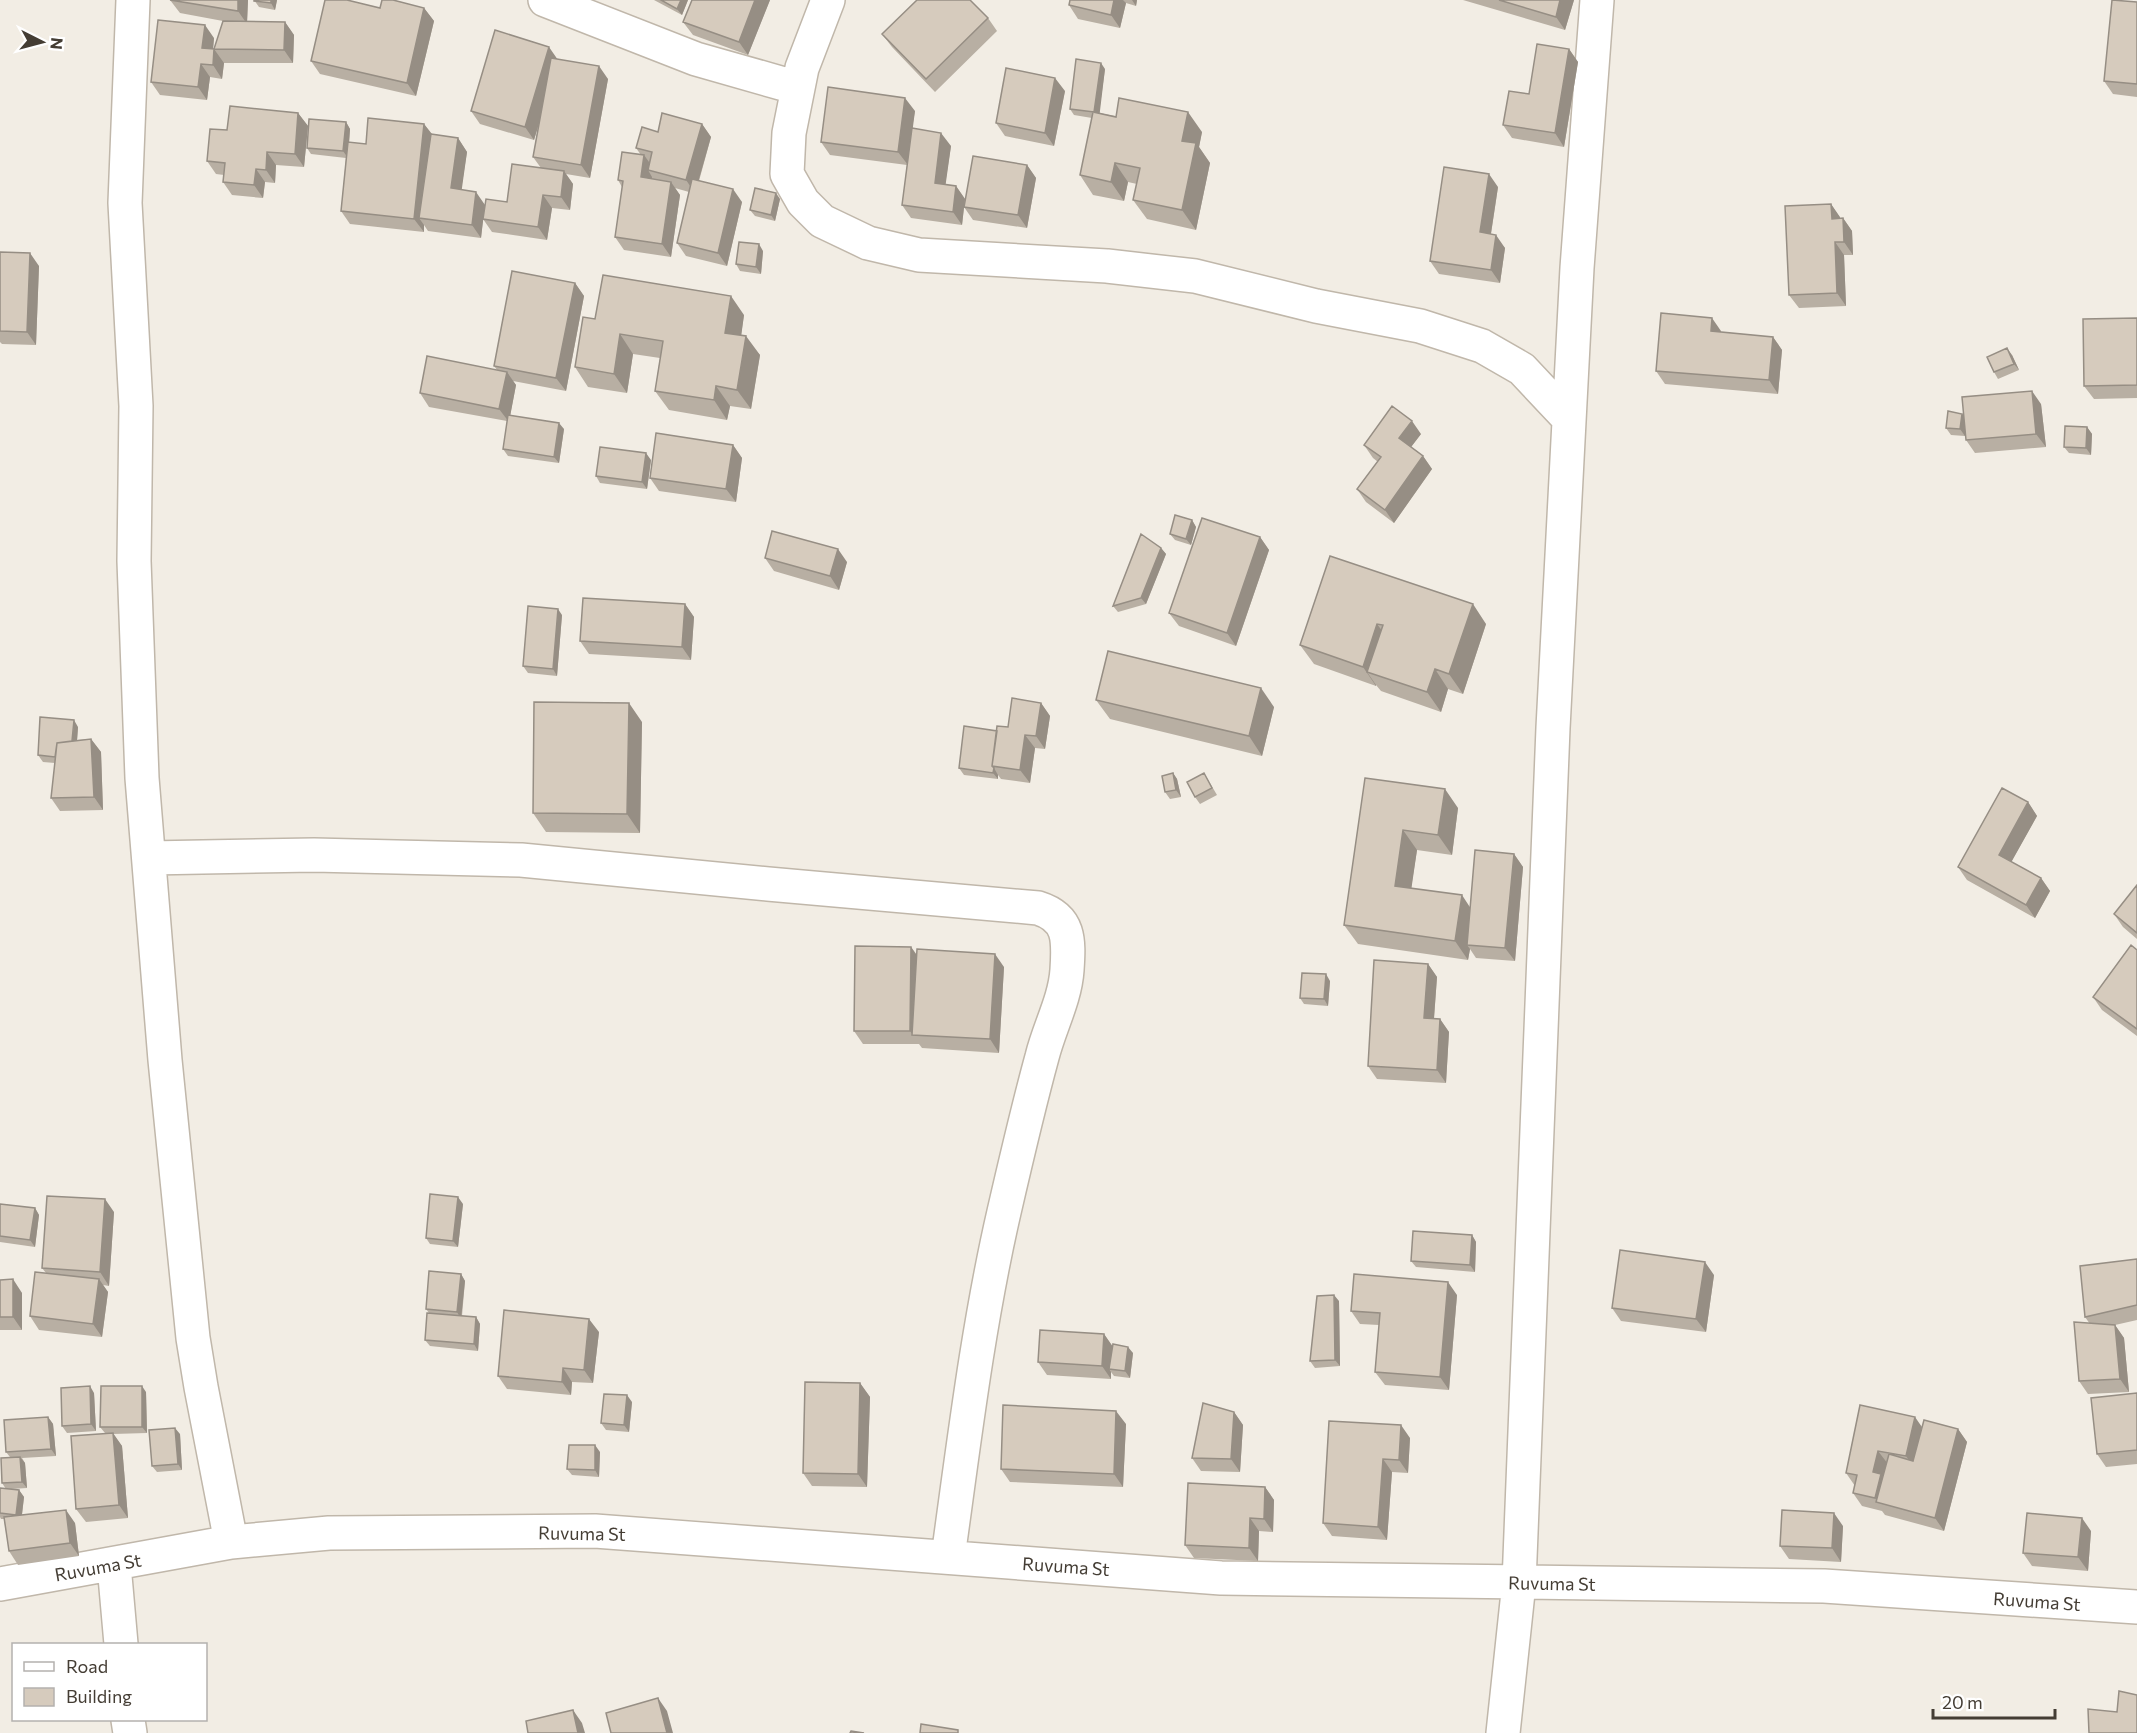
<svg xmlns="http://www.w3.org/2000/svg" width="2137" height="1733" viewBox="0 0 2137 1733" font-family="Commissioner,sans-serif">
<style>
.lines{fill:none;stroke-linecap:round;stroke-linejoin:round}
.minor-casing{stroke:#c0b7aa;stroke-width:36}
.minor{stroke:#fff;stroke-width:33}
.wall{fill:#b8afa3}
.shaded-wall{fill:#968e84}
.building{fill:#d6cbbd;stroke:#968e84;stroke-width:1.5}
.labels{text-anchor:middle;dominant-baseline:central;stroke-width:6;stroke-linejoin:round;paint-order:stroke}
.street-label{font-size:18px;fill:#443d34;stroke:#fff}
</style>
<rect width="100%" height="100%" fill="#f2ede4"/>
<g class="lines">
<defs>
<path id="minor" d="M133,0L125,203L136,406L134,561L142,778L165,1060L193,1338L201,1387L231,1542
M545,0L696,59L798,88
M828,0L802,68L789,133L787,174L803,202L822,221L868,243L919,255L1107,266L1195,276L1316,306L1420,326L1482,346L1522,369L1569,419
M149,858L314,855L521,860L768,884L1038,908C1070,918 1069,940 1067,970C1065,1000 1049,1028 1042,1057C1028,1108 1016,1160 1004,1212C978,1325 964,1442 948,1557
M114,1565L121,1644
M0,1584L231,1542L329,1533L595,1531L1221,1578L1824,1586L2137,1607
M128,1720L130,1733
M1503,1733L1519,1583L1553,728L1577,268L1597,0"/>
</defs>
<use href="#minor" class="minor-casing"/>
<use href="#minor" class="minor"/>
</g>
<path class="wall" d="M170,0H248L247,21L285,22L294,35L293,63H224L222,79L210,77L207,100L160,95L151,82L214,38L213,49H214L223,21L180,13Z
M254,0H277L275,10L259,7Z
M654,0H688L682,15Z
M692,0H770L748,55L693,35L683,22Z
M1070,0H1137L1136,6L1126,3L1120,28L1078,19L1069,5Z
M1463,0H1574L1565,30Z
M2137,2V97L2113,94L2104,81Z
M380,8H424L434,21L416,96L320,74L311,61Z
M988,18L997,31L935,92L892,47L882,34Z
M1569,49L1578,62L1564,147L1512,138L1503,125L1529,94Z
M557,59L608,79L590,178L566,174L573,184L570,210L552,208L547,240L492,232L483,219L481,238L428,231L424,225V232L350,224L341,211L346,158L311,154L307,148L346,122L350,129L349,142L366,144L424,124L432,134L458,138L467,152L461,190L485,205L507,202L541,168L533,157L538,127L534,140L480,124L471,111Z
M1105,69L1099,113L1202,132L1199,147L1210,163L1196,230L1147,219L1133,200L1137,184L1128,182L1124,201L1093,195L1080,175L1092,118L1074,115L1070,109Z
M1065,91L1054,146L1005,136L996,123Z
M915,111L912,128L951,146L945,185L956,186L965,199L1027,165L1036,178L1027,228L973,220L964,207L962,225L911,218L902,205L907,165L830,155L821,142Z
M298,113L308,126L304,167L276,165L275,183L265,182L263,198L232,195L223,182L224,175L216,174L207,161L227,130Z
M702,124L711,137L699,181L742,202L727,266L686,256L677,243L689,192L675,188L680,195L671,257L624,250L615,237L622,187L618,180L641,155L636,148L658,132Z
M1498,187L1491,234L1505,248L1500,283L1439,274L1430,261Z
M780,199L775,221L755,216L750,210Z
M1831,204L1840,218H1843L1852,231L1853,255H1844L1846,306L1799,308L1789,295Z
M763,251L761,274L740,271L736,264Z
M0,252L39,266L36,345L2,344L0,342Z
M575,283L584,296L566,391L513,381L516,385L510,416L564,429L559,463L508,456L503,449L507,421L429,407L420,393L497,370L494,366Z
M744,315L741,335L760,355L751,409L730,406L727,420L669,410L655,391L660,358L633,354L627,393L588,387L575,367L595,319Z
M2137,318V398L2094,399L2084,386Z
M1721,331V332L1773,337L1782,350L1778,394L1665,384L1656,371Z
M2012,355L2019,370L1998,379L1994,372Z
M2041,404L2046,447L1975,453L1966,440L1965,433V436L1951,435L1946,428L1962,414L1964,415Z
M2087,427L2092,434L2091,455L2069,453L2064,447Z
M1421,434L1411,447L1423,456L1432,469L1394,523L1366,502L1357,489L1378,462L1373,458L1364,445Z
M733,445L742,458L736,502L659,491L650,478Z
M651,460L647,489L600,483L596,476Z
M1192,520L1196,527L1191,545L1175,540L1170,534Z
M1260,537L1269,550L1236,646L1179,626L1169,613Z
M1161,548L1166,554L1146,604L1118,612L1113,606Z
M1330,556L1486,624L1463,694L1448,689L1441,712L1381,691L1376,685V686L1314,664L1300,645Z
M765,558L847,562L839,590L774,571Z
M685,604L694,617L691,660L589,654L580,641Z
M562,615L557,676L528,673L523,666Z
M1096,700L1274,707L1262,756L1110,719Z
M1041,703L1050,716L1045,749L1035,748L1030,783L1001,779L998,775V779L964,775L959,768L997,731L1008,727Z
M642,722L640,833L546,832L533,813Z
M78,727L77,740L91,739L101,752L103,810L60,811L51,798L55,763L43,762L38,755Z
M1173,773L1177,779L1181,797L1170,799L1165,792Z
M1204,773L1217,795L1200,804L1195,797Z
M1365,778L1458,808L1452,855L1417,850L1411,888L1470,907L1514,854L1523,867L1515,961L1476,958L1470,949L1468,960L1358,944L1344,925Z
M2028,802L2037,816L2011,862L2041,878L2050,891L2035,918L1967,880L1958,867Z
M2137,885V939L2123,927L2114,914Z
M911,947L917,955L1004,967L999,1053L922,1048L919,1044H863L854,1031Z
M2137,950V1036L2102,1010L2093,997Z
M1428,964L1437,977L1434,1019H1440L1449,1032L1446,1083L1377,1079L1368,1066Z
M1330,981L1328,1006L1304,1004L1300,998Z
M0,1204L35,1208L39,1215L35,1247L0,1242Z
M463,1204L458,1247L430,1244L426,1238Z
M114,1212L109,1286L103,1285L108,1292L102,1337L39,1330L30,1316L46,1273L42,1268Z
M1472,1235L1476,1242L1475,1272L1416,1267L1411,1261Z
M2137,1259V1320L2115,1325L2124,1338L2129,1392L2088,1394L2079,1381L2090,1324L2085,1317Z
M461,1274L465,1281L462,1316L476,1317L480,1324L478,1351L430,1346L425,1340L429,1313L426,1309Z
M1714,1275L1706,1332L1621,1321L1612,1308Z
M0,1280L22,1293V1330H0Z
M1457,1295L1449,1390L1385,1385L1375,1372L1379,1325L1360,1324L1351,1311Z
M1339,1301L1340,1366L1315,1368L1310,1361Z
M599,1332L593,1383L572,1382L571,1395L507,1389L498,1376Z
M1104,1334L1113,1347L1133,1353L1130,1378L1114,1376L1111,1372V1379L1047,1375L1038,1362Z
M860,1383L870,1397L867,1487L812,1486L803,1473Z
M146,1392L147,1433L113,1434L122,1446L128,1518L86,1522L76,1509L105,1433L100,1427Z
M94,1393L96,1431L67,1433L62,1426Z
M2137,1393V1464L2106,1467L2097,1454Z
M632,1402L629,1432L606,1430L601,1423Z
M1860,1405L1922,1427L1958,1429L1967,1442L1944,1531L1885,1515L1882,1511L1862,1506L1853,1493L1855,1486L1846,1473Z
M1234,1412L1243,1425L1240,1472L1201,1471L1192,1458Z
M48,1417L53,1424L56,1456L22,1458L25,1463L27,1488L11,1489L19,1490L24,1497L22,1515L75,1523L79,1556L18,1565L9,1551L4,1519H1L0,1517V1488L6,1489L2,1483L10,1457L6,1452Z
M1329,1421L1410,1438L1408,1473L1392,1472L1387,1540L1332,1536L1323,1523Z
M1126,1424L1123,1487L1010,1482L1001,1469Z
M180,1434L182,1470L157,1472L152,1466Z
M600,1452L599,1477L572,1475L567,1469Z
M1265,1487L1274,1500L1273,1532L1259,1531L1258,1561L1194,1558L1185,1545Z
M1843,1526L1841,1562L1789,1559L1780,1546Z
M2091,1531L2088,1571L2032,1566L2023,1553Z"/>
<path class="shaded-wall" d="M238,0H248L247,24L238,11Z
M271,0H277L275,10L271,3Z
M681,0H688L682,15L677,9Z
M755,0H770L748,55L739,42Z
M1114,0H1123L1126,3L1120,28L1111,15Z
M1132,0H1137L1136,6Z
M1560,0H1574L1565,30L1556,17Z
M424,8L434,21L416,96L407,83Z
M285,22L294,35L293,63L284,50Z
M205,25L214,38L212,61L202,48Z
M549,47L558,60L534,140L525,127Z
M214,49L224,63L222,79L213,65Z
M1569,49L1578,62L1564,147L1555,133Z
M1101,63L1105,69L1099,119L1094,112Z
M201,64L210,77L207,100L198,87Z
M599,66L608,79L590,178L581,165Z
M1055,78L1065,91L1054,146L1045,133Z
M905,98L915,111L908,165L898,152Z
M1188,112L1202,132L1199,147L1210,163L1196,230L1182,210V141Z
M298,113L308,126L304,167L295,154Z
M346,122L350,129L348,158L343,151Z
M424,124L434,137L419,218L424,225V232L414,219Z
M702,124L711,137L695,193L686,180Z
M941,133L951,146L944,196L935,183Z
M458,138L467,152L460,202L451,188Z
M267,152L276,165L275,183L266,170Z
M644,155L654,169L648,170L652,177L651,191L641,177Z
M1115,163L1128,182L1124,201L1111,182Z
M1027,165L1036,178L1027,228L1018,215Z
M256,169L265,182L263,198L254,185Z
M564,171L573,184L570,210L561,197Z
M1489,174L1498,187L1489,246L1480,232Z
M671,182L680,195L671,257L662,244Z
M956,186L965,199L962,225L953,212Z
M733,189L742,202L727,266L718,253Z
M476,192L485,205L481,238L472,225Z
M776,193L780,199L775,221L771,215Z
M543,195L552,208L547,240L538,227Z
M1831,204L1840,217L1841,232L1832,219Z
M1843,218L1852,231L1853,255L1844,242Z
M1496,235L1505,248L1500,283L1491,270Z
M1835,242L1844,255L1846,306L1837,293Z
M759,244L763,251L761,274L756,267Z
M30,253L39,266L36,345L27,332Z
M575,283L584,296L566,391L556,378Z
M731,296L744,315L739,352L725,333Z
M1712,318L1721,331L1720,344L1711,331Z
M620,334L633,354L627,393L614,374Z
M746,336L760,355L751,409L737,390Z
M1773,337L1782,350L1778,394L1769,380Z
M2007,348L2012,355L2019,370L2014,364Z
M507,372L516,385L509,422L499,409Z
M716,386L730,406L727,420L714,400Z
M2032,391L2041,404L2046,447L2036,434Z
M1962,414L1967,420L1965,436L1960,429Z
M1412,421L1421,434L1408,451L1399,438Z
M559,423L564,429L559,463L554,457Z
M2087,427L2092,434L2091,455L2086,448Z
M733,445L742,458L736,502L726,489Z
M646,453L651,460L647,489L642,482Z
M1423,456L1432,469L1394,523L1385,510Z
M1192,520L1196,527L1191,545L1186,539Z
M1260,537L1269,550L1236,646L1227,633Z
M1161,548L1166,554L1146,604L1141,598Z
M838,549L847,562L839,590L830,576Z
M685,604L694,617L691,660L682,647Z
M1473,604L1486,624L1463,694L1449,674Z
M558,609L562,615L557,676L553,669Z
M1377,624L1391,643L1367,672L1376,685V686L1363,667Z
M1435,669L1448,689L1441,712L1427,692Z
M1261,688L1274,707L1262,756L1249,736Z
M629,703L642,722L640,833L627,814Z
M1041,703L1050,716L1045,749L1036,736Z
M74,720L78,727L76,755L72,748Z
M1025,735L1035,748L1030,783L1020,770Z
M91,739L101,752L103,810L94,797Z
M994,768L998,775V779L993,773Z
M1173,773L1177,779L1181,797L1176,790Z
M1445,789L1458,808L1452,855L1438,835Z
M2028,802L2037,816L2008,868L1999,855Z
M1403,830L1417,850L1409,905L1395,886Z
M1514,854L1523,867L1515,961L1505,948Z
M2041,878L2050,891L2035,918L2026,905Z
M1462,895L1475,915L1467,945L1470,949L1468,960L1455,941Z
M911,947L920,960L913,1035L910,1031Z
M995,954L1004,967L999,1053L990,1039Z
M1428,964L1437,977L1433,1031L1424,1018Z
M1326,974L1330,981L1328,1006L1324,999Z
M1440,1019L1449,1032L1446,1083L1437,1070Z
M458,1197L463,1204L458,1247L453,1241Z
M105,1199L114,1212L109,1286L100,1272Z
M35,1208L39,1215L35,1247L30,1240Z
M1472,1235L1476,1242L1475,1272L1470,1265Z
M1705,1262L1714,1275L1706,1332L1696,1319Z
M461,1274L465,1281L461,1319L457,1312Z
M13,1279L22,1293V1330L13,1317Z
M99,1279L108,1292L102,1337L93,1324Z
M1448,1282L1457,1295L1449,1390L1440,1377Z
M1334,1295L1339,1301L1340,1366L1335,1360Z
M476,1317L480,1324L478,1351L474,1344Z
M589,1319L599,1332L593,1383L584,1370Z
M2115,1325L2124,1338L2129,1392L2120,1379Z
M1104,1334L1113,1347L1109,1369L1111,1372V1379L1102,1366Z
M1128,1347L1133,1353L1130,1378L1125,1371Z
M563,1368L572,1382L571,1395L562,1382Z
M860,1383L870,1397L867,1487L858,1474Z
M90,1386L94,1393L96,1431L91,1424Z
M142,1386L146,1392L147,1433L142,1427Z
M627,1395L632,1402L629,1432L624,1425Z
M1116,1411L1126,1424L1123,1487L1114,1474Z
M1234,1412L1243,1425L1240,1472L1231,1459Z
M48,1417L53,1424L56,1456L51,1449Z
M1915,1417L1924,1430L1915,1469L1906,1456Z
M1401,1425L1410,1438L1408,1473L1399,1460Z
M175,1428L180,1434L182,1470L178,1464Z
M1958,1429L1967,1442L1944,1531L1935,1518Z
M113,1433L122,1446L128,1518L119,1505Z
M595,1445L600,1452L599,1477L595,1470Z
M1878,1451L1888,1464L1878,1502L1875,1498L1873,1472Z
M20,1457L25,1463L27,1488L22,1482Z
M1383,1459L1392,1472L1387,1540L1378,1527Z
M1265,1487L1274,1500L1273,1532L1264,1519Z
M19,1490L24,1497L21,1522L16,1515Z
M66,1510L75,1523L79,1556L70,1543Z
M1834,1513L1843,1526L1841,1562L1832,1548Z
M1250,1518L1259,1531L1258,1561L1249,1548Z
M2082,1518L2091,1531L2088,1571L2078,1557Z
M658,1698L667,1711L673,1733H667Z
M573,1710L582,1723L585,1733H578Z"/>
<path class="building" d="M170,0H238V11Z
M254,0H271V3L254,1Z
M325,0H347L380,8L382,0H393L424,8L407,83L311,61Z
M661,0H681L677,9Z
M692,0H755L739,42L683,22Z
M917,0H970L988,18L926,79L882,34Z
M1070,0H1114L1111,15L1069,5Z
M1499,0H1560L1556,17Z
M2112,0L2137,2V84L2104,81Z
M158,20L205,25L202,48L214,49L223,21L285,22L284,50L214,49L213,65L201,64L198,87L151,82Z
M495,30L549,47L525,127L471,111Z
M1537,44L1569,49L1555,133L1503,125L1509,91L1529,94Z
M551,58L599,66L581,165L533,157Z
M1076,59L1101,63L1094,112L1070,109Z
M1006,68L1055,78L1045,133L996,123Z
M828,87L905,98L898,152L821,142Z
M1119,98L1188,112L1182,141L1196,143L1182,210L1133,200L1140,168L1115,163L1111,182L1080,175L1093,112L1116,117Z
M230,106L298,113L295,154L267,152L266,170L256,169L254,185L223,182L225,163L207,161L210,129L227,130Z
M662,113L702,124L686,180L648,170L652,152L636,148L642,127L658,132Z
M368,118L424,124L414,219L341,211L348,142L366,144Z
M309,119L346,122L343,151L307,148Z
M912,128L941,133L935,183L956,186L953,212L902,205Z
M431,134L458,138L451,188L476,192L472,225L419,218Z
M622,152L644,155L641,177L671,182L662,244L615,237L623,181L618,180Z
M973,156L1027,165L1018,215L964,207Z
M512,164L564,171L561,197L543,195L538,227L483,219L486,199L507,202Z
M1444,167L1489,174L1480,232L1496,235L1491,270L1430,261Z
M692,179L733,189L718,253L677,243Z
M755,188L776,193L771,215L750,210Z
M1831,204L1832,219L1843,218L1844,242H1835L1837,293L1789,295L1785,206Z
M739,242L759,244L756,267L736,264Z
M0,252L30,253L27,332L0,331Z
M512,271L575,283L556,378L494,366Z
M603,275L731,296L725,333L746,336L737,390L716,386L714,400L655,391L663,341L620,334L614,374L575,367L583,317L595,319Z
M1661,313L1712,318L1711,331L1773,337L1769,380L1656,371Z
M2137,318V385L2084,386L2083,319Z
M2007,348L2014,364L1994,372L1987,357Z
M427,356L507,372L499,409L420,393Z
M2032,391L2036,434L1966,440L1962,397Z
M1392,406L1412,421L1399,438L1423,456L1385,510L1357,489L1381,457L1364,445Z
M1948,411L1962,414L1960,429L1946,428Z
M508,415L559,423L554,457L503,449Z
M2065,426L2087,427L2086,448L2064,447Z
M656,433L733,445L726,489L650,478Z
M600,447L646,453L642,482L596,476Z
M1175,515L1192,520L1186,539L1170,534Z
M1202,518L1260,537L1227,633L1169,613Z
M772,531L838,549L830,576L765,558Z
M1141,534L1161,548L1141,598L1113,606Z
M1330,556L1473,604L1449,674L1435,669L1427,692L1367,672L1383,625L1377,624L1363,667L1300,645Z
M583,598L685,604L682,647L580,641Z
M528,606L558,609L553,669L523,666Z
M1108,651L1261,688L1249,736L1096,700Z
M1012,698L1041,703L1036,736L1025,735L1020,770L992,766L997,726L1008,727Z
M534,702L629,703L627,814L533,813Z
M40,717L74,720L72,741L57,743L55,757L38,755Z
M964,726L997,731L992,766L994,768L993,773L959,768Z
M91,739L94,797L51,798L57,743Z
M1173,773L1176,790L1165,792L1162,776Z
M1204,773L1212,788L1195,797L1187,782Z
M1365,778L1445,789L1438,835L1403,830L1395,886L1462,895L1455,941L1344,925Z
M2002,788L2028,802L1999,855L2041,878L2026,905L1958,867Z
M1475,850L1514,854L1505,948L1467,945Z
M2137,885V933L2114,914Z
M2131,945L2137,950V1029L2093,997Z
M855,946L911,947L910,1031H854Z
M917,949L995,954L990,1039L912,1035Z
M1374,960L1428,964L1424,1018L1440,1019L1437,1070L1368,1066Z
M1302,973L1326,974L1324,999L1300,998Z
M430,1194L458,1197L453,1241L426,1238Z
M47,1196L105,1199L100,1272L42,1268Z
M0,1204L35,1208L30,1240L0,1236Z
M1413,1231L1472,1235L1470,1265L1411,1261Z
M1620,1250L1705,1262L1696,1319L1612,1308Z
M2137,1259V1305L2085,1317L2080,1266Z
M429,1271L461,1274L457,1312L426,1309Z
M35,1272L99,1279L93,1324L30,1316Z
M1354,1274L1448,1282L1440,1377L1375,1372L1380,1313L1351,1311Z
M13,1279V1317H0V1280Z
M1334,1295L1335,1360L1310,1361L1317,1296Z
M504,1310L589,1319L584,1370L563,1368L562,1382L498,1376Z
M427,1313L476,1317L474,1344L425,1340Z
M2074,1322L2115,1325L2120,1379L2079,1381Z
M1040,1330L1104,1334L1102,1366L1038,1362Z
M1113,1344L1128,1347L1125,1371L1109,1369Z
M805,1382L860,1383L858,1474L803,1473Z
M90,1386L91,1424L62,1426L61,1388Z
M101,1386H142V1427H100Z
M2137,1393V1450L2097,1454L2091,1398Z
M604,1394L627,1395L624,1425L601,1423Z
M1203,1403L1234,1412L1231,1459L1192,1458Z
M1003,1405L1116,1411L1114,1474L1001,1469Z
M1860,1405L1915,1417L1906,1456L1878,1451L1873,1472L1881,1474L1875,1498L1853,1493L1857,1475L1846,1473Z
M48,1417L51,1449L6,1452L4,1420Z
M1924,1420L1958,1429L1935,1518L1876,1502L1889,1454L1913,1461Z
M1329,1421L1401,1425L1399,1460L1383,1459L1378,1527L1323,1523Z
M175,1428L178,1464L152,1466L149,1430Z
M113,1433L119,1505L76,1509L71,1436Z
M569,1445H595V1470L567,1469Z
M20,1457L22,1482L2,1483L1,1458Z
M1188,1483L1265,1487L1264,1519L1250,1518L1249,1548L1185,1545Z
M0,1488L19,1490L16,1515L0,1513Z
M66,1510L70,1543L9,1551L4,1517Z
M1782,1510L1834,1513L1832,1548L1780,1546Z
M2027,1513L2082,1518L2078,1557L2023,1553Z
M2119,1691L2137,1695V1733H2089L2088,1709L2117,1712Z
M658,1698L667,1733H611L606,1713Z
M573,1710L578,1733H528L526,1721Z
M921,1724L958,1730V1733H920Z
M851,1731L864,1733H850Z"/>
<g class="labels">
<g class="street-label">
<text transform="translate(582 1533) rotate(1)">Ruvuma St</text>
<text transform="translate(1066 1566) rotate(4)">Ruvuma St</text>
<text transform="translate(98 1567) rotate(-10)">Ruvuma St</text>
<text transform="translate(1552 1583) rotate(1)">Ruvuma St</text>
<text transform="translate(2037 1601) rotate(4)">Ruvuma St</text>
</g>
</g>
<rect x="12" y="1643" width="195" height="78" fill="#ffffff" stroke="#b4b1ae" stroke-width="1.5"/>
<rect x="24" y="1662" width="30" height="9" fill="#ffffff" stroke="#b4b1ae" stroke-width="1.5"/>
<text x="66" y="1673" font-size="18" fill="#443d34">Road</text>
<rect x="24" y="1688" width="30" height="18" fill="#d6cbbd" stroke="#b4b1ae" stroke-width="1.5"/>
<text x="66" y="1703" font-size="18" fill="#443d34">Building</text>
<g transform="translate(42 42) rotate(96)" stroke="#ffffff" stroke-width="4.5" paint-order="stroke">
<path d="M0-4.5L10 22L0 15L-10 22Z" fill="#443d34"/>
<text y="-9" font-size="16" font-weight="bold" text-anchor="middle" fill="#443d34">N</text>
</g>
<path d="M1933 1709v9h122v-9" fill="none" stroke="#443d34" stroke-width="3"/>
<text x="1942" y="1709" font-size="18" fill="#443d34" stroke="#ffffff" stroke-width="4.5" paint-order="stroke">20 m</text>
</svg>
